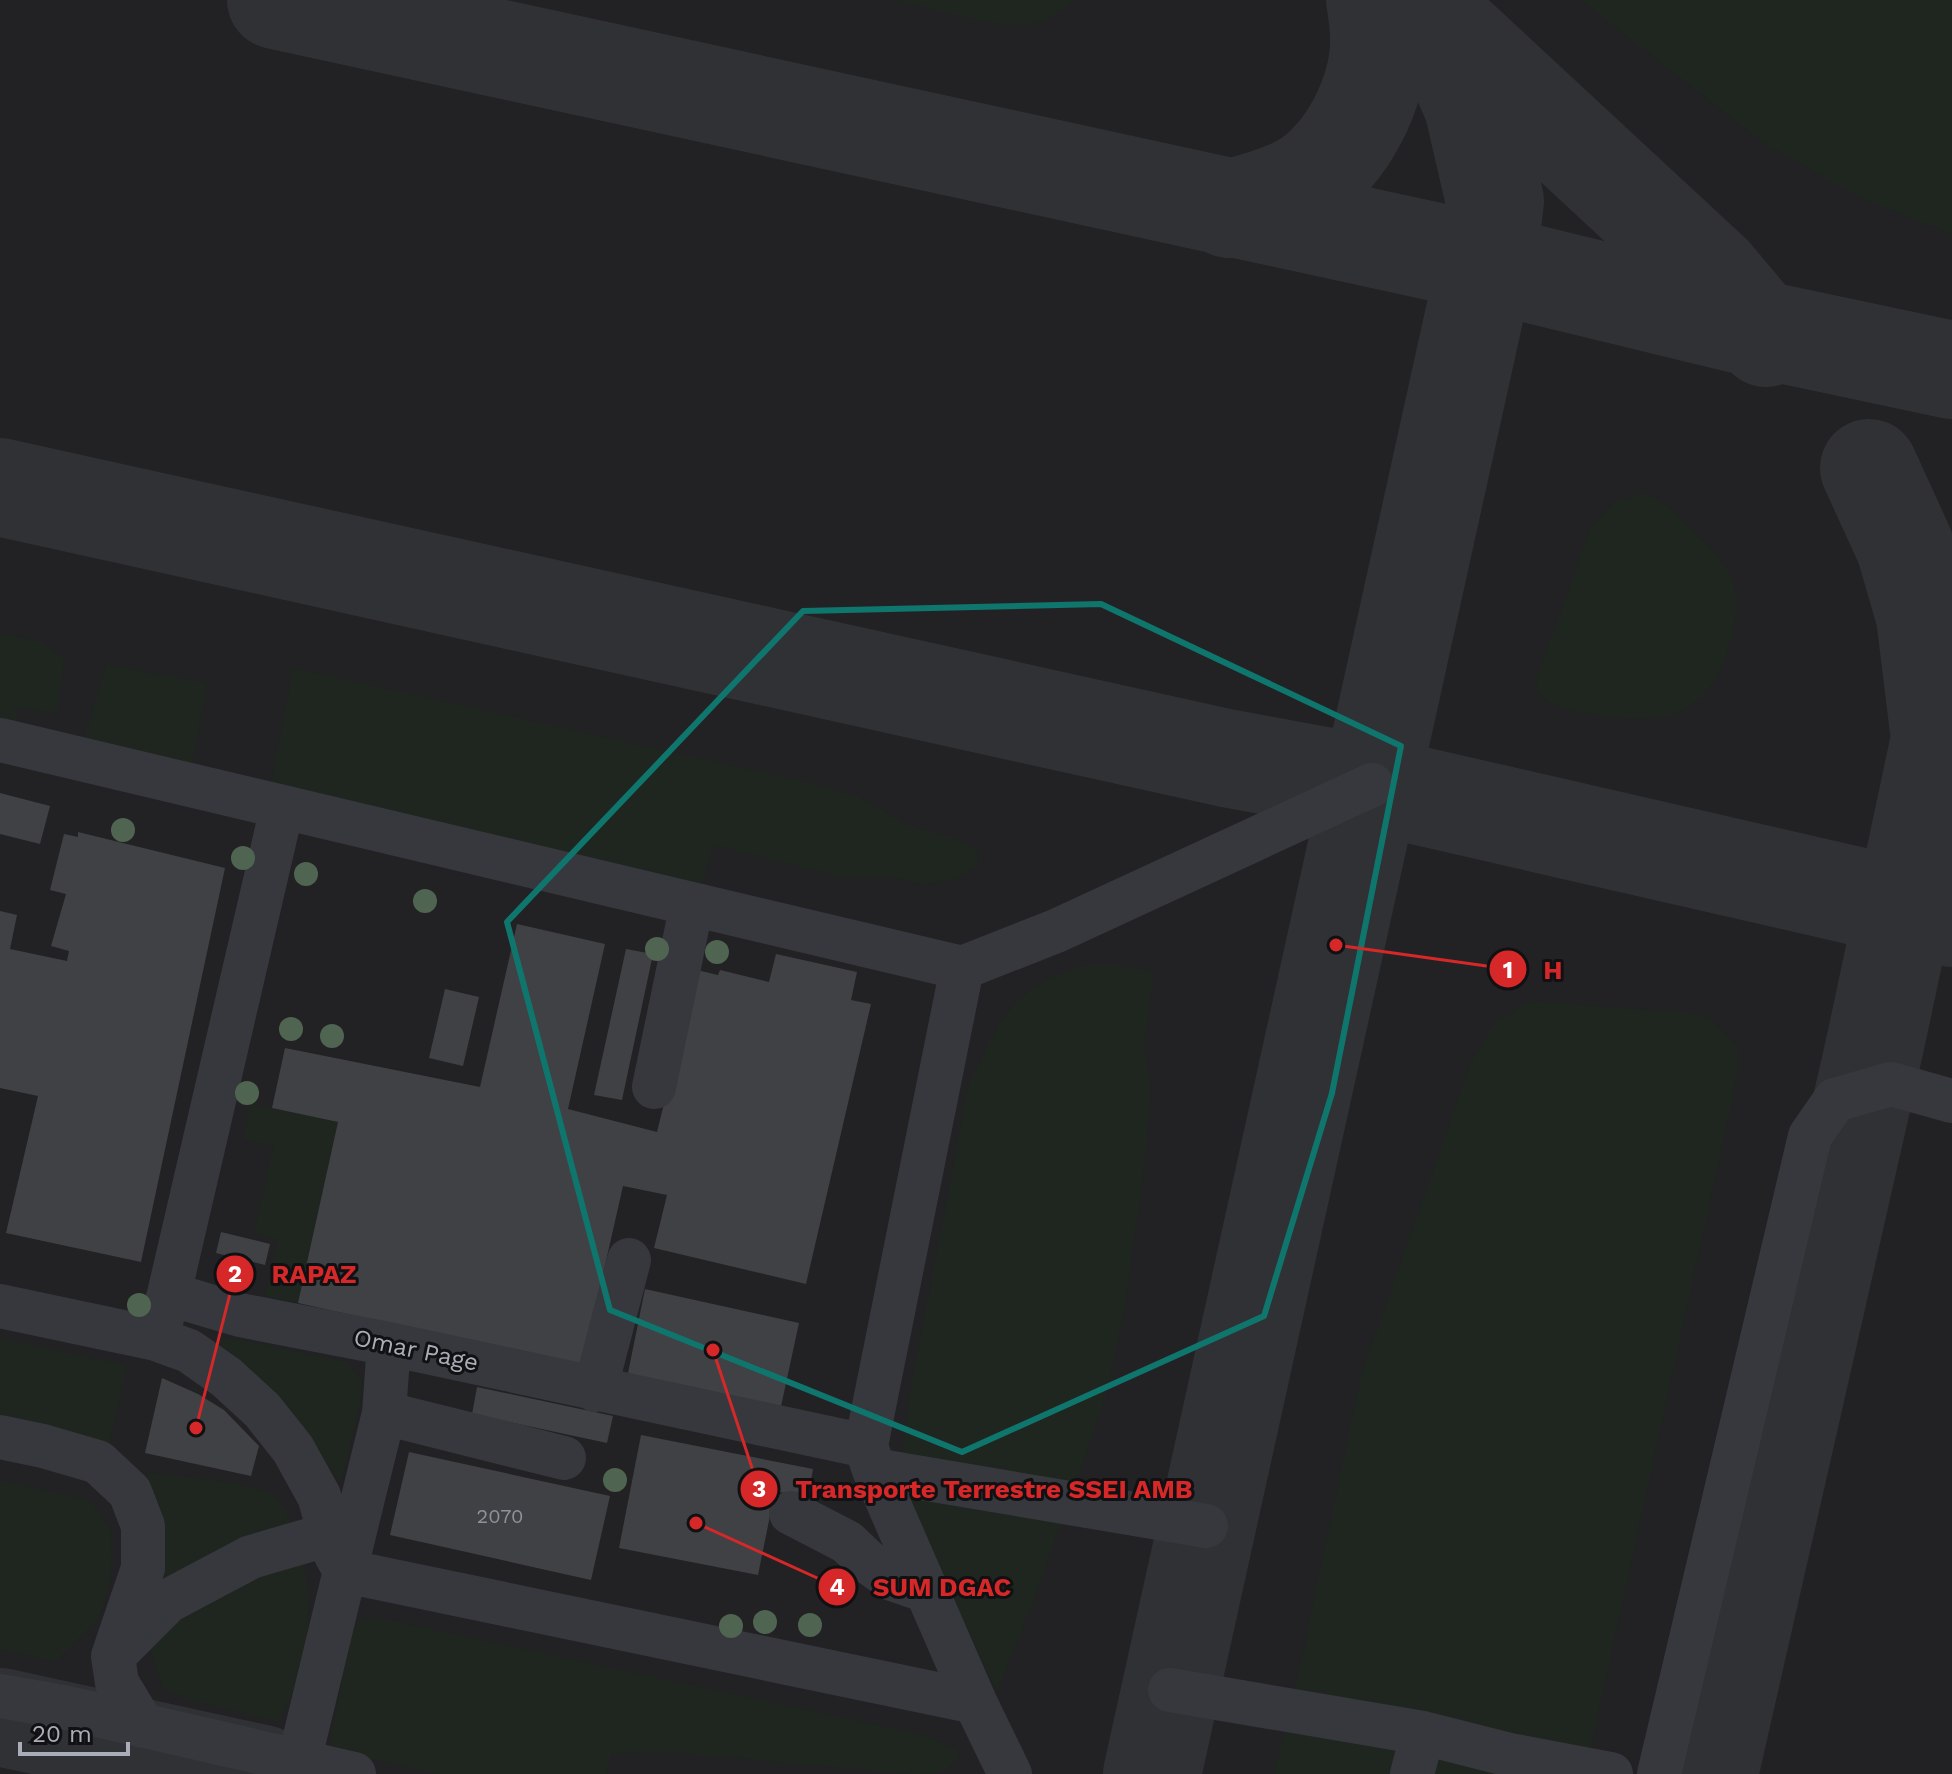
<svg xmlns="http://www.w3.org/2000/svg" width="1952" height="1774" viewBox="0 0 1952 1774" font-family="'Work Sans',sans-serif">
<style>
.built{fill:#222225}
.green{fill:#1e261f}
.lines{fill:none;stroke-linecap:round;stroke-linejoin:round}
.taxiway{stroke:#303135;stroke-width:98}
.building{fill:#404145}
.minor{stroke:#37383d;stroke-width:44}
.tree{fill:#506452}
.marked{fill:none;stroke:#0f766e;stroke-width:6;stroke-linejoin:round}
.labels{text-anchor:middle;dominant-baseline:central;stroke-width:6;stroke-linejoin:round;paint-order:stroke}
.number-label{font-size:20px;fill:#8e929b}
.street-label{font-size:24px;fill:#a8adb8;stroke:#111113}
.leader{fill:none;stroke:#d62828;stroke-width:3}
.callout-dot{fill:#d62828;stroke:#111113;stroke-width:3}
.mark-label{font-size:24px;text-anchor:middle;font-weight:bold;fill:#fff}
.callout-label{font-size:26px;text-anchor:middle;font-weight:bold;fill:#d62828;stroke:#111113;stroke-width:6;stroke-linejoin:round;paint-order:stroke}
</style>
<rect width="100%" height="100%" fill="#161618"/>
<path class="built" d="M0,0H1952V1774H0Z"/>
<path class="green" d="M894,0H1072C1064,12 1044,21 1030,24C1006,30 922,6 894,0Z
M1581,0H1952V234L1865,200L1761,141Z
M1643,493C1665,501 1675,513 1691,529C1707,545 1725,560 1733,582C1741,602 1735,622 1730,642C1712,712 1667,727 1599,715C1576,711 1554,709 1537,693L1536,680L1590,530L1613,503Z
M0,633L40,642L64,657L58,714L18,707L15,732L0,728Z
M107,665L207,683L191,771L81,747Z
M293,668L810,783L859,797L905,824L958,840L977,849L978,868L954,879L922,884L892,877L847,878L714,845L701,885L270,790Z
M1085,965H1115L1154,971L1144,1045L1151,1092L1145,1161L1125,1306L1106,1397L1033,1602L997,1693L920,1529L908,1492L904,1467V1440L911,1386L969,1083L1002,1019L1019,999L1049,978Z
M1530,1001L1690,1013L1711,1019L1737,1046V1077L1585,1774H1274L1302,1657L1362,1372L1471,1063L1494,1024Z
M251,1104L338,1122L298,1303L265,1296L278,1240L254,1233L274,1146L243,1139Z
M228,1337L346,1362L363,1382L359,1411L340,1483L312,1441L219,1346L220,1339Z
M0,1338L127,1366L109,1443L0,1418Z
M148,1473C172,1475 258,1483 274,1496C287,1507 291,1524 296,1539C317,1604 313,1663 278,1722L187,1699L163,1688L143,1629Z
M0,1480L91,1501L112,1533L111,1580L99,1618L56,1662L0,1649Z
M374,1617L928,1736L956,1749L959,1758C948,1774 930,1774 910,1774L668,1752L611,1754L606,1774H438L344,1753L332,1745V1734L349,1635L359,1621Z"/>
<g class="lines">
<path class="taxiway" d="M276,0L1487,263L1758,329L1952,370
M1449,30L1713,275L1766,338
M1229,209C1253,202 1278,196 1300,184C1346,159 1381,90 1379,37C1379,25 1377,12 1375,0
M0,487L1226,758L1372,785L1952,918
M0,1717L262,1774
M1152,1774L1490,244L1495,201L1473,106L1450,52L1410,0
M1709,1774L1876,1040L1940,739L1925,616L1905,547L1869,468"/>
</g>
<path class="building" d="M0,793L50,806L40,844L0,834Z
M78,832L225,868L141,1262L6,1233L38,1096L0,1088V911L17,915L10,949L67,961L69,951L51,946L66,894L50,890L64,834L78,837Z
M517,924L605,944L568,1109L657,1132L697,970L718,975L720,970L769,982L776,954L857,972L851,1000L871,1004L806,1284L654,1248L667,1195L623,1186L582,1367L298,1303L338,1122L272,1108L285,1048L480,1087Z
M626,949L653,954L622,1100L594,1095Z
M445,989L479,997L463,1066L429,1058Z
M221,1232L270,1244L265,1265L216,1253Z
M645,1289L799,1323L780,1411L627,1378Z
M162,1378L198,1394L224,1410L259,1446L251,1476L145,1453Z
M477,1387L613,1416L607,1443L472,1414Z
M641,1435L813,1469L808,1498L775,1491L758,1575L619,1548Z
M409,1452L610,1496L591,1580L390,1535Z"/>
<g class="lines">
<path class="minor" d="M0,740L962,968L866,1446L874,1470L975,1702L1010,1774
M962,968L1056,931L1372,785
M654,1087L692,904
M169,1294L282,808
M0,1306L156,1339L189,1351L226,1377L262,1410L293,1449L319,1496L336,1555L345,1571L296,1774
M156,1339L169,1294L240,1315L389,1344L866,1446
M389,1344L384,1413L345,1571L975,1702
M595,1390L629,1260
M384,1413L564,1458
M0,1437L43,1446L98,1462L130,1492L143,1526V1568L113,1656L117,1683L143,1726
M874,1470L1206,1526
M791,1513L847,1542L868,1562L892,1579L927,1591
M119,1650L168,1601L251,1557L330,1534
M1170,1690L1423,1733L1510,1755L1611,1774
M0,1696L63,1707L354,1774
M1412,1774L1423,1733
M1659,1774L1810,1136L1835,1100L1891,1084L1952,1101"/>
</g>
<g class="tree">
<circle cx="123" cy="830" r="12"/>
<circle cx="243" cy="858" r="12"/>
<circle cx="306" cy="874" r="12"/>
<circle cx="425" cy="901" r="12"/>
<circle cx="657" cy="949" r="12"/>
<circle cx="717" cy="952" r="12"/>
<circle cx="291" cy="1029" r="12"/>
<circle cx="332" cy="1036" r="12"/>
<circle cx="247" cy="1093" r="12"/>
<circle cx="139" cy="1305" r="12"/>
<circle cx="615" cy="1480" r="12"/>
<circle cx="765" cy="1622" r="12"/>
<circle cx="810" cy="1625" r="12"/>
<circle cx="731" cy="1626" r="12"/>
</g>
<path class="marked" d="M1101,604L1401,746L1332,1093L1264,1316L962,1452L610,1310L507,922L803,611Z"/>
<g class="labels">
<g class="number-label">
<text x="500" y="1516">2070</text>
</g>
<g class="street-label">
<text transform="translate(416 1350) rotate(12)">Omar Page</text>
</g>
</g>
<path class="leader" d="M1336 945L1508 969M196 1428L235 1274M713 1350L759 1489M696 1523L837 1587"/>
<g class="callout-dot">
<circle cx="1336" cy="945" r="8"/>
<circle cx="196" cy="1428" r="8"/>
<circle cx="713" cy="1350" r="8"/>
<circle cx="696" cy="1523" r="8"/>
<circle cx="1508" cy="969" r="20"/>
<circle cx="235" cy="1274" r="20"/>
<circle cx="759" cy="1489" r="20"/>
<circle cx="837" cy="1587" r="20"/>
</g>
<g class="mark-label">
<text x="1508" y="978">1</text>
<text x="235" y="1282">2</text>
<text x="759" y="1497">3</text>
<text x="837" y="1595">4</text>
</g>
<g class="callout-label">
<text x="1553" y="979">H</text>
<text x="314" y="1283">RAPAZ</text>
<text x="994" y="1498">Transporte Terrestre SSEI AMB</text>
<text x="942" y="1596">SUM DGAC</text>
</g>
<path d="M20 1742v12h108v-12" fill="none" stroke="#a8adb8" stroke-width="4"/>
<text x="32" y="1742" font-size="24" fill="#a8adb8" stroke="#111113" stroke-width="6" paint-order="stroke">20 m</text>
</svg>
